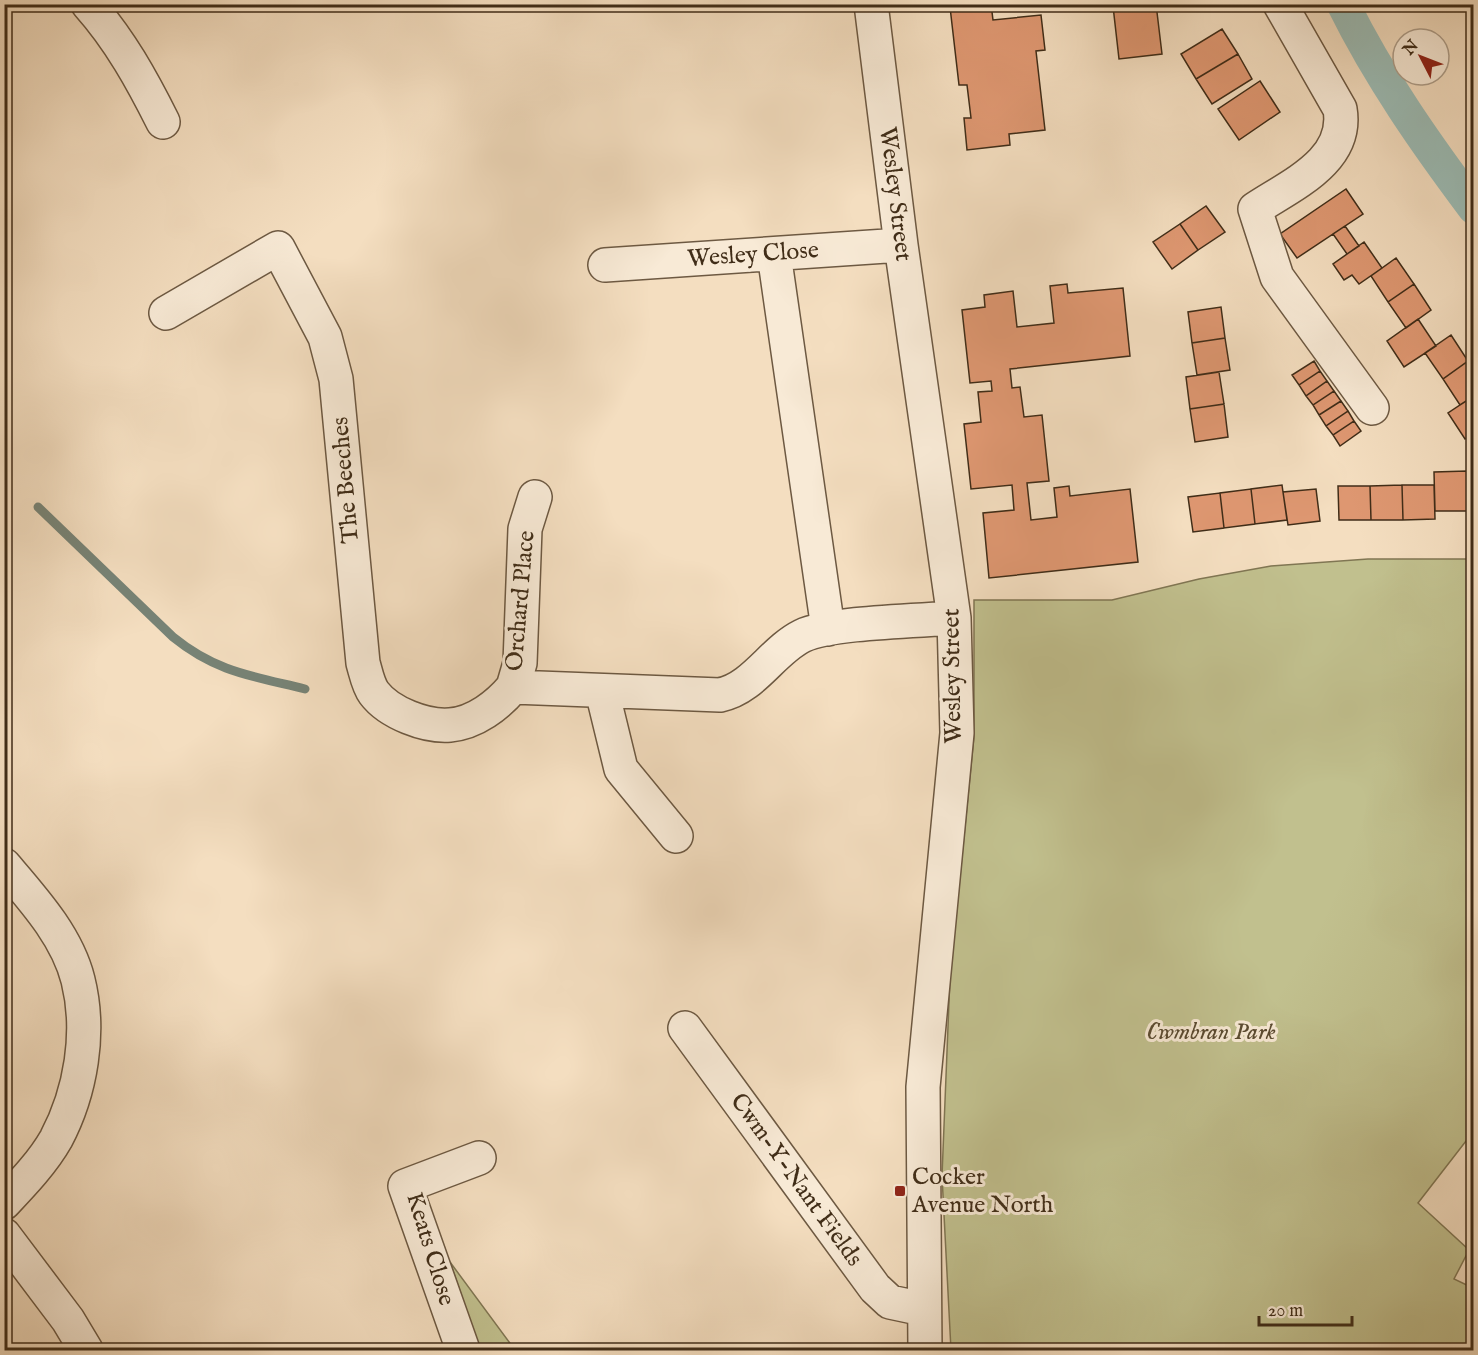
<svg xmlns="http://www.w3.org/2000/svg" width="1478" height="1355" viewBox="0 0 1478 1355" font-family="'IM FELL English',serif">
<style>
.green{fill:#c1c08e;stroke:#807653;stroke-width:1.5}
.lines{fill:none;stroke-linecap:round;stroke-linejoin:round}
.stream{stroke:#778376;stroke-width:9}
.canal{stroke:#9cbcb5;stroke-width:33}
.building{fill:#de9771;stroke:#402d18;stroke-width:1.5}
.minor-casing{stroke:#6d5942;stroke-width:36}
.minor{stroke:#f8ead6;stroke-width:33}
.poi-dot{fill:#8f2418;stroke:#f8ead6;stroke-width:2}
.labels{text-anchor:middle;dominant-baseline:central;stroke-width:6;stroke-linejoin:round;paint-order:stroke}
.street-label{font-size:24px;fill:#402d18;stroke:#f8ead6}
.park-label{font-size:24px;font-style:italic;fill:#5a4a30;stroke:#f8ead6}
.poi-label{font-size:24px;fill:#402d18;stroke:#f8ead6;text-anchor:start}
</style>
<rect width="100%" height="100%" fill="#f4dec0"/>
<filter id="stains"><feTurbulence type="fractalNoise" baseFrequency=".00333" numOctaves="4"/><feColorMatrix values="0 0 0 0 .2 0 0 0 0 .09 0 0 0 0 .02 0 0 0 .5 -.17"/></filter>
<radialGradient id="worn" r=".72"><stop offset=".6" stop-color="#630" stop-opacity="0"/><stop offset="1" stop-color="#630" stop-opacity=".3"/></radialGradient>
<path class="green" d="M1368,559H1473V1132L1418,1203L1469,1250L1454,1279L1473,1288V1350H951L942,1176L950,977L974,736V600H1112L1199,579L1271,566Z
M450,1262L515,1350H480Z"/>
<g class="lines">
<path class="stream" d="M38,507L173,637C216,672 252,676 305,689"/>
<path class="canal" d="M1343,4C1379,77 1426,144 1474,208"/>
</g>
<path class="building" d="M974,4H991L993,20L1041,15L1045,50L1036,51L1045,130L1009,134L1010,145L967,150L964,118H971L967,85H959L950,7Z
M1124,4H1156L1162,54L1119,59L1113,6Z
M1222,29L1238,54L1196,79L1181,54Z
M1238,54L1252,79L1212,104L1196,79Z
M1260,81L1280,112L1239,140L1218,109Z
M1346,189L1363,214L1297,258L1280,234Z
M1206,206L1225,232L1198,250L1180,224Z
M1180,224L1198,250L1172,269L1153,242Z
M1345,226L1359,246L1347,254L1333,234Z
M1364,242L1382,268L1359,284L1352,275L1344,280L1333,264Z
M1396,258L1414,284L1388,302L1371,276Z
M1067,284L1068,293L1123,288L1130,356L1010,369L1012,388L1020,387L1024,417L1042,415L1049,481L1027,483L1031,520L1057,517L1054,488L1069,486L1070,496L1130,489L1138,562L989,578L983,513L1014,510L1012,485L971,489L964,424L981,422L978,392L992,391L991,381L970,383L962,310L985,307L984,295L1013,291L1017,327L1054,323L1050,286Z
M1414,284L1431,310L1406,328L1388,302Z
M1221,307L1225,338L1192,343L1188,312Z
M1418,319L1436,346L1404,367L1387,341Z
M1451,335L1468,361L1443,379L1425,353Z
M1225,338L1230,370L1197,375L1192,343Z
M1314,361L1320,371L1299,385L1292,375Z
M1468,361L1474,369V396L1460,405L1443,379Z
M1320,371L1327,381L1306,396L1299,385Z
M1219,372L1224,404L1190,409L1186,377Z
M1327,381L1334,391L1313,405L1306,396Z
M1334,391L1341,401L1319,415L1313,405Z
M1472,397L1474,433L1465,439L1448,413Z
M1341,401L1348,411L1326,426L1319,415Z
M1224,404L1228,437L1195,442L1190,409Z
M1348,411L1354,421L1333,435L1326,426Z
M1354,421L1361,431L1340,446L1333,435Z
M1467,471L1468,511H1435L1434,472Z
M1282,485L1287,520L1255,524L1251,489Z
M1402,485L1403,520H1371L1370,486Z
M1402,485H1434L1435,519L1403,520Z
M1467,485H1474V517L1468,518Z
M1338,486H1370L1371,520H1339Z
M1251,489L1255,524L1224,528L1220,493Z
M1316,489L1320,521L1288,525L1283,492Z
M1220,493L1224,528L1193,532L1188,497Z"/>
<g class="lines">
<defs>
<path id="minor" d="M88,4C120,40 142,80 163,122
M871,4L901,245L954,618L957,733L923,1087L925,1350
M1280,4L1340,109C1349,161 1291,185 1255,209L1277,277L1372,408
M774,254L828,629
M605,265L901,245
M166,313L278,248L325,337L336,379L363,663C366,673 368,685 374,693C389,713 426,727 450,725C475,723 498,705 513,687
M535,497L525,529L520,663L513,687L720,695C754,688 772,651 802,636C831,622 918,621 954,618
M602,691L621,769L676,836
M4,865C33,899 67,936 78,980C91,1032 81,1092 56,1139C43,1162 22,1184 4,1203
M685,1028L875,1288L890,1302L923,1309
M4,1235L68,1320L86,1350
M463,1350L405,1186L479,1158"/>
</defs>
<use href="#minor" class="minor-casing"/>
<use href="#minor" class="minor"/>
</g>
<rect class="poi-dot" x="894" y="1185" width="12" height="12" rx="3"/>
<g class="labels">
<g class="street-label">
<text transform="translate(895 194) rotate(83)">Wesley Street</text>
<text transform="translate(753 255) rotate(-4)">Wesley Close</text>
<text transform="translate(346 480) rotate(-95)">The Beeches</text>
<text transform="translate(521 601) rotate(-85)">Orchard Place</text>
<text transform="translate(953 676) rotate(-91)">Wesley Street</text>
<text transform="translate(796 1180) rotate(54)">Cwm-Y-Nant Fields</text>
<text transform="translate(430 1249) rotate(73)">Keats Close</text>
</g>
<g class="park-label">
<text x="1211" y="1032">Cwmbran Park</text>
</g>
<g class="poi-label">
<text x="912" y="1177">Cocker<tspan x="912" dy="28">Avenue North</tspan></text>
</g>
</g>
<rect width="1478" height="1355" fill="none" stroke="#f4dec0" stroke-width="24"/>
<rect x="6" y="6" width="1466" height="1343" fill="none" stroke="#402d18" stroke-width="3"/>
<rect x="12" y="12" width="1454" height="1331" fill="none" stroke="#402d18" stroke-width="1.5"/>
<g transform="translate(1421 57) rotate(312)"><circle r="28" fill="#f8ead6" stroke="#ae9e8a" stroke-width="1.5"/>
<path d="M0-4.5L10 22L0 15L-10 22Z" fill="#8f2418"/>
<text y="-9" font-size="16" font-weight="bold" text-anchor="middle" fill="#402d18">N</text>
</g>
<path d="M1259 1316v9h93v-9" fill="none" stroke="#402d18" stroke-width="3"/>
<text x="1268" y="1316" font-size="18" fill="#402d18" stroke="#f8ead6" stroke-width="4.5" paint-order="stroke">20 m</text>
<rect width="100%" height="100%" filter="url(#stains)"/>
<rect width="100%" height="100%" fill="url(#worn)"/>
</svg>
